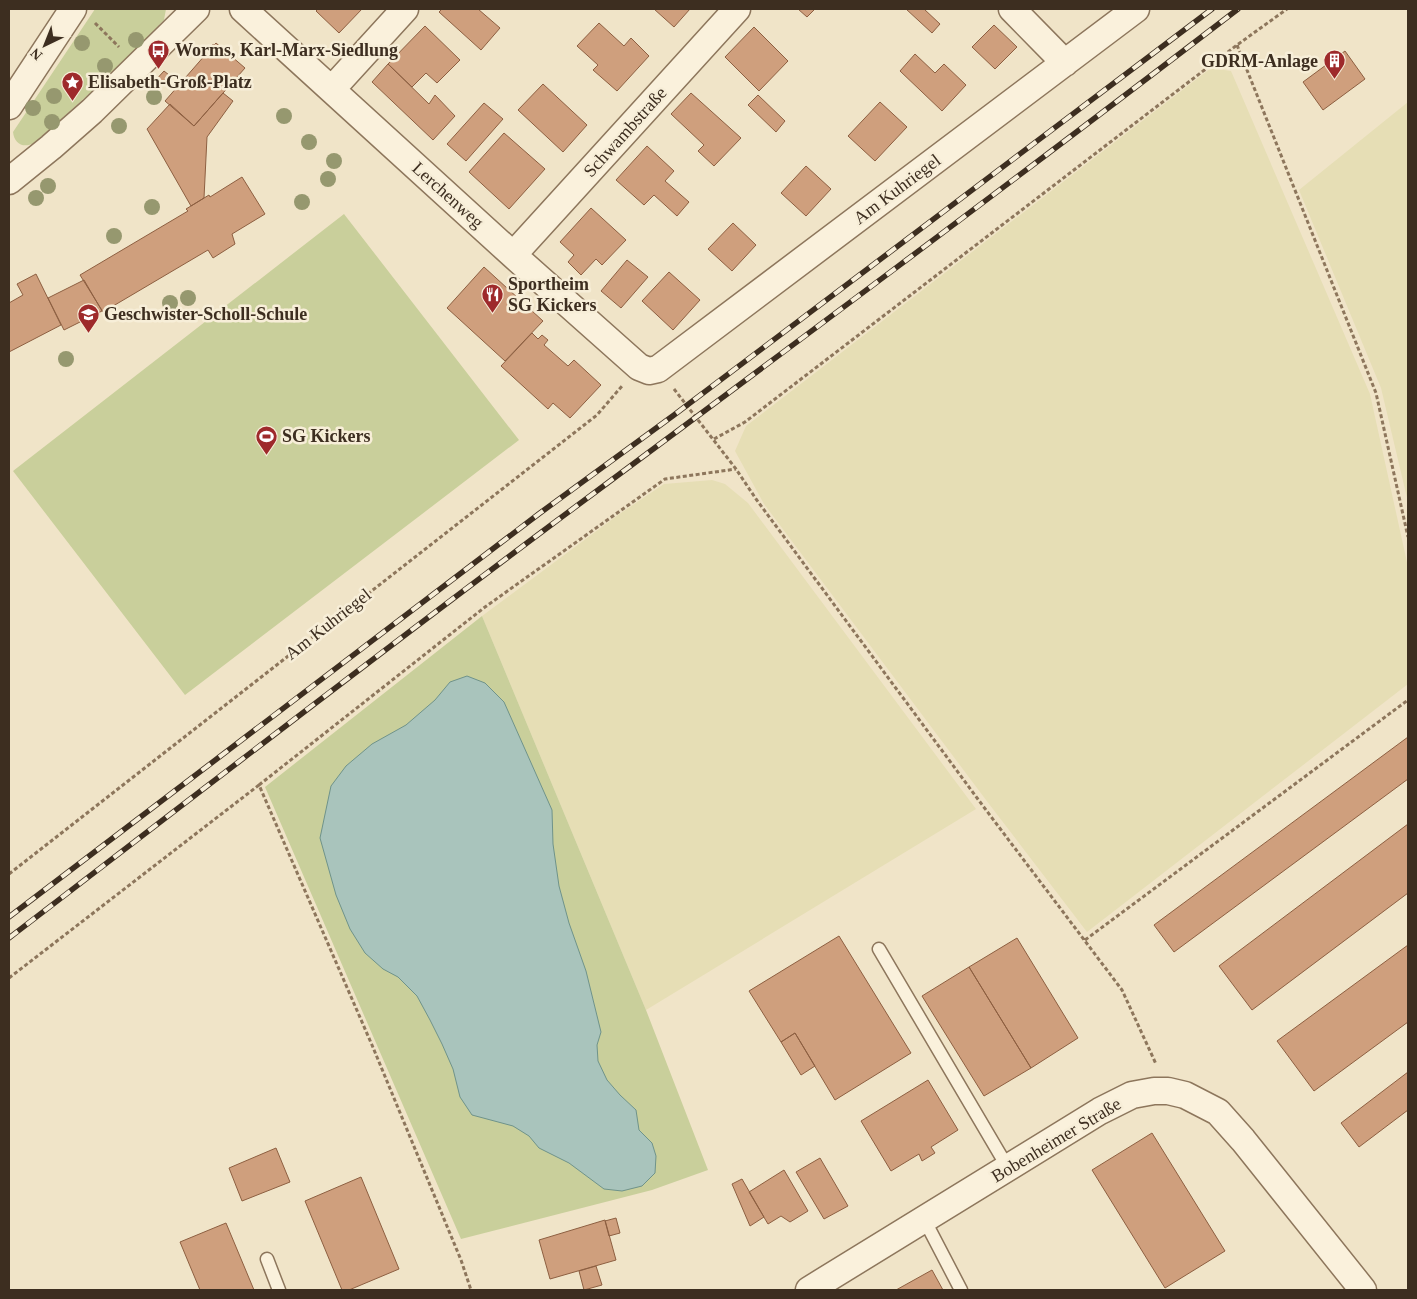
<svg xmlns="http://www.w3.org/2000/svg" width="1417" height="1299" viewBox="0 0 1417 1299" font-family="Georgia,serif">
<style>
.farmland{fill:#e6deb5}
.green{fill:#c9cf9b}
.water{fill:#a9c4bc;stroke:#6f938a}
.building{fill:#cf9f7d;stroke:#8d5f41}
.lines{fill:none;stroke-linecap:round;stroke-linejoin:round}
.service-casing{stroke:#8d765c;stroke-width:15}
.minor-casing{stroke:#8d765c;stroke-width:29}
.path{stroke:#8d765c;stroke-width:3;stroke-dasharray:4 2.5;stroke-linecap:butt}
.service{stroke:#faf1dc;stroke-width:12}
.minor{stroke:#faf1dc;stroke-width:26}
.rail-casing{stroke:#3d2e20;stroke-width:5.5}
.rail{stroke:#f7eed8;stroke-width:4;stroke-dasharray:11;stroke-linecap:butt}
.tree{fill:#96986f}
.labels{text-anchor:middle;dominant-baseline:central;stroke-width:5;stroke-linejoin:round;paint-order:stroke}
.poi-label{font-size:18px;font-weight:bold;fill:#3d2e20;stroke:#f7eed8;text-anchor:start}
.street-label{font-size:18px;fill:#3d2e20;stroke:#f7eed8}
</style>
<rect width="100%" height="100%" fill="#f0e4c8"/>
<path class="farmland" d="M1211,68L1231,71L1370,394L1408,567V684L1087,932L986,800L764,504L735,451L746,426Z
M1408,102V502L1381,388L1299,190Z
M712,480L725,484L748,503L976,809L646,1010L482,616L618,515L664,484Z"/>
<path class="green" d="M95,9H166L164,20L161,23L115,71L34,143C23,149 14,143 13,132Z
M344,214L519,440L185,695L13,471Z
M482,616L646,1010L708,1170L652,1190L461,1239L265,787Z"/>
<path class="water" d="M467,676L485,683L504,702L552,810L553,844L559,886L569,923L586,971L601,1032L597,1045L598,1061L607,1080L620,1095L636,1110L639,1130L652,1143L656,1156L655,1173L642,1186L622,1191L604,1189L569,1163L539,1148L529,1136L513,1126L472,1115L460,1097L453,1069L442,1044L430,1020L417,996L398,977L383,969L365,953L350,929L336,895L320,838L331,786L346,766L372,744L406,725L435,700L450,682Z"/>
<path class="building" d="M318,9H362L339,33L316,11Z
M442,9H478L500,28L481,50L439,12Z
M654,9H690L674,27Z
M798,9H815L807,17Z
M906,9H924L940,24L932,33Z
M599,23L624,46L631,38L649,56L617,91L593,70L598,65L577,46Z
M994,25L1017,47L995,69L972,47Z
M425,26L460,60L437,83L426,73L412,87L388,64Z
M754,27L788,61L759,91L725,57Z
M216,43L245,68L194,126L165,101L206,54L204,53L213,44L214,45Z
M1345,51L1365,79L1323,110L1303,82Z
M915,54L935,73L944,64L966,85L942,111L900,71Z
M388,64L429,104L435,95L455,116L433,140L372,82Z
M164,71L169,75L158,87L153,83Z
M543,84L587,125L563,152L518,110Z
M223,93L233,101L207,137L204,198L191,206L147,129L170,104L194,126Z
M691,93L741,138L714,166L698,151L704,145L671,114Z
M758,95L785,121L776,132L748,105Z
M880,102L907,127L875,161L848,136Z
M484,103L503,119L466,161L447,144Z
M504,133L545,169L509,209L469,172Z
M647,146L674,171L665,181L689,202L677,216L654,195L644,205L616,180Z
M806,166L831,189L806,216L781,193Z
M242,177L265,214L232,234L235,244L213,258L208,250L103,312L80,275L188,211L186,209L209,195L210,197Z
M591,208L626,240L602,265L596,259L581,275L568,262L574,255L560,242Z
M733,223L756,245L732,271L708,249Z
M627,260L648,277L621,308L601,291Z
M484,267L543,321L505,361L447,308Z
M669,272L700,300L673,330L642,301Z
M36,274L61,325L9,352V303L23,295L17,284Z
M84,280L102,311L64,330L48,298Z
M532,333L538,339L542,335L548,340L544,345L568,366L574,360L601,385L570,418L553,403L548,409L501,366Z
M1408,737V779L1174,952L1154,925Z
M1408,824V893L1252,1010L1219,966Z
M839,936L911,1053L835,1100L795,1033L781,1042L749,991Z
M1017,938L1078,1038L1031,1068L969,967Z
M1408,945V1022L1314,1091L1277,1041Z
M969,967L1031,1068L984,1096L922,996Z
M795,1033L815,1066L801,1075L781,1042Z
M1408,1072V1110L1359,1147L1341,1123Z
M928,1080L958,1130L931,1147L935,1153L922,1161L919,1154L891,1171L861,1121Z
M1152,1133L1225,1251L1165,1288L1092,1170Z
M276,1148L290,1182L242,1201L229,1168Z
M820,1158L848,1206L824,1219L796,1172Z
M784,1170L808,1211L790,1222L781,1216L768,1224L749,1192Z
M361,1177L399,1269L349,1290H342L305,1201Z
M742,1179L764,1217L750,1226L732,1184Z
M616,1218L620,1233L609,1236L605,1221Z
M605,1220L616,1260L550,1279L539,1240Z
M226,1223L254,1290H200L180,1242Z
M596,1266L602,1285L584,1290L579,1271Z
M932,1270L943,1290H896Z"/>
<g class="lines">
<defs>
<path id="service" d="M879,949L1008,1168
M924,1219L961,1290
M267,1259L279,1290"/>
<path id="minor" d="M243,9L513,255L639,367L649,371L658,369L1136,9
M1012,9L1065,63
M332,89L405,9
M9,106L73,9
M9,181L51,147L92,111L196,9
M513,255L737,9
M809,1290L1100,1111L1132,1095L1154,1091H1168L1185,1095L1218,1112L1243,1140L1363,1290"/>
</defs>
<use href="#service" class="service-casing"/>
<use href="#minor" class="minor-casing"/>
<path class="path" d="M95,23L119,47
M1237,45L1376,393L1408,537
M674,389L736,469L756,499L983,806L1122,990L1156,1064
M714,439L745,422L1237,45L1287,9
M259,785L485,607L665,479L736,469
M9,874L597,415L622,386
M1085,940L1408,700
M9,978L259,785L372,1045L461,1260L471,1290"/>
<use href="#service" class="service"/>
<use href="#minor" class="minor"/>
<defs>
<path id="rail" d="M9,917L540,513L674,415L1212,9
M9,938C189,800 369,661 551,525C781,354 1011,183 1238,9"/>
</defs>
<use href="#rail" class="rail-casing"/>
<use href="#rail" class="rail"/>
</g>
<g class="tree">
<circle cx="136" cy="40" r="8"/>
<circle cx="82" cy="43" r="8"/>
<circle cx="105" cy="66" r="8"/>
<circle cx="54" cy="96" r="8"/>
<circle cx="154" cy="97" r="8"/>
<circle cx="33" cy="108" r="8"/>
<circle cx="284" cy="116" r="8"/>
<circle cx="52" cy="122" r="8"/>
<circle cx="119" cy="126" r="8"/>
<circle cx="309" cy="142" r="8"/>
<circle cx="334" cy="161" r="8"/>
<circle cx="328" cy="179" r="8"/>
<circle cx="48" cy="186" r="8"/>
<circle cx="36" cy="198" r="8"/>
<circle cx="302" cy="202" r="8"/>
<circle cx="152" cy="207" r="8"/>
<circle cx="114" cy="236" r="8"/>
<circle cx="188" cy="298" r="8"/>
<circle cx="170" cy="303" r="8"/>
<circle cx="66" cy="359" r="8"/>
</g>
<defs>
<symbol id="bus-pin" viewBox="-11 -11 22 30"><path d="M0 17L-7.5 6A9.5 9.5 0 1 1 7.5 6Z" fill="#9e2a2b" stroke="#f7eed8"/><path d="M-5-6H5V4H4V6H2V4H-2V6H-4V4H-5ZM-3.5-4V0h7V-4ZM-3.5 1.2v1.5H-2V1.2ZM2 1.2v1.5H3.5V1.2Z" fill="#fff"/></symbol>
<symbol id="building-pin" viewBox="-11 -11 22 30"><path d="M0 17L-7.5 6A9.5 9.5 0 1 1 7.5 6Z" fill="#9e2a2b" stroke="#f7eed8"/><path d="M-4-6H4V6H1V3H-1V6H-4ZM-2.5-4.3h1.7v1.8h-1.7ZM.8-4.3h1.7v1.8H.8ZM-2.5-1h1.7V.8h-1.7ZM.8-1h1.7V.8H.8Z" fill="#fff"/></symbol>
<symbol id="sight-pin" viewBox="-11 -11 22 30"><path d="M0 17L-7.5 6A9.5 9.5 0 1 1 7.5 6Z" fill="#9e2a2b" stroke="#f7eed8"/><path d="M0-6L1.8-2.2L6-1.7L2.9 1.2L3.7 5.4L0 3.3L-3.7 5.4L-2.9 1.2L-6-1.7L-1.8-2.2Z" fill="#fff"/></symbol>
<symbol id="restaurant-pin" viewBox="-11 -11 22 30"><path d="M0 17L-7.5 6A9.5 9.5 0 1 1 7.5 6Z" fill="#9e2a2b" stroke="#f7eed8"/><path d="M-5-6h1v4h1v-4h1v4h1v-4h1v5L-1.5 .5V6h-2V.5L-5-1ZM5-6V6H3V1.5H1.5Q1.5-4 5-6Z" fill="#fff"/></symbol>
<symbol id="school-pin" viewBox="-11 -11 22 30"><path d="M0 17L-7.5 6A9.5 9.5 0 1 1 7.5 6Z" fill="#9e2a2b" stroke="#f7eed8"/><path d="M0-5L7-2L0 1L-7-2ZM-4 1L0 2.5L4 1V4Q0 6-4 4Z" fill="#fff"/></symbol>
<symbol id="stadium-pin" viewBox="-11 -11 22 30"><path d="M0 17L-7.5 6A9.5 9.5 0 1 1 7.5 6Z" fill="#9e2a2b" stroke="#f7eed8"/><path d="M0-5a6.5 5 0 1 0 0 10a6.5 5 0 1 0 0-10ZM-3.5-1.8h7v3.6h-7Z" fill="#fff"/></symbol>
</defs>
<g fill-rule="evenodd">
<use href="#bus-pin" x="146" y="38" width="25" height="34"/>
<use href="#building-pin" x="1322" y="48" width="25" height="34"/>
<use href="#sight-pin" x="60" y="70" width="25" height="34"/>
<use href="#restaurant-pin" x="480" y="282" width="25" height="34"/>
<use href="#school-pin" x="76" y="302" width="25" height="34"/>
<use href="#stadium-pin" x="254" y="424" width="25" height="34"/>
</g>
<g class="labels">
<g class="poi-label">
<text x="175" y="50">Worms, Karl-Marx-Siedlung</text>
<text x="1318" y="61" text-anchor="end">GDRM-Anlage</text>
<text x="88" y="82">Elisabeth-Groß-Platz</text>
<text x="508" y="284">Sportheim<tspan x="508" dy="21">SG Kickers</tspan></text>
<text x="104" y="314">Geschwister-Scholl-Schule</text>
<text x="282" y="436">SG Kickers</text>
</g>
<g class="street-label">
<text transform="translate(625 132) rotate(-48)">Schwambstraße</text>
<text transform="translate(897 189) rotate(-37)">Am Kuhriegel</text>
<text transform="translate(448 195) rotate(42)">Lerchenweg</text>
<text transform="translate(328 624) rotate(-38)">Am Kuhriegel</text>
<text transform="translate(1056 1140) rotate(-31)">Bobenheimer Straße</text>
</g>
</g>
<rect width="1417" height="1299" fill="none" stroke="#3d2e20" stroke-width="20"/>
<g transform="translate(45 45) rotate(223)" stroke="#f7eed8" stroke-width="4" paint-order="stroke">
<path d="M0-4L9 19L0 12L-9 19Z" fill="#3d2e20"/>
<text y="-8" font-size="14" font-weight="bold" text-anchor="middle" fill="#3d2e20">N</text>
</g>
</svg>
